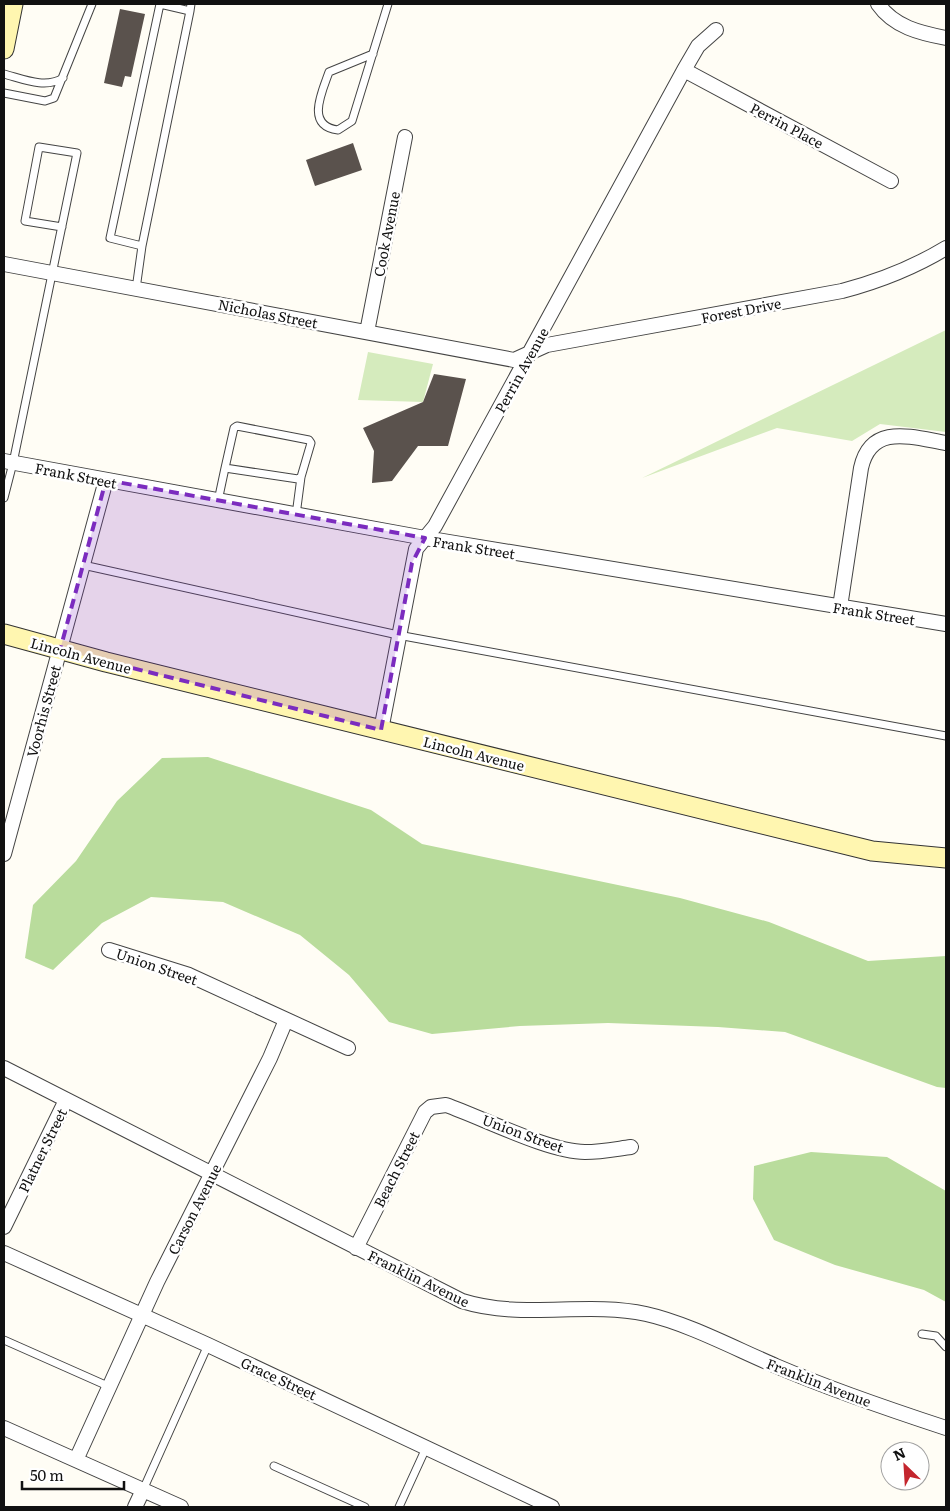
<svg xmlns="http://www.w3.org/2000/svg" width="950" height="1511" viewBox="0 0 950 1511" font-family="Literata,serif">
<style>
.green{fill:#d5ebbd}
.forest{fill:#b9dc9c}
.building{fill:#5a524d}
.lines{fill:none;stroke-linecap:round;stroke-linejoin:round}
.lane-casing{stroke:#444;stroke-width:9}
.street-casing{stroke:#444;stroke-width:16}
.secondary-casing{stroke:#333;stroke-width:21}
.lane{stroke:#fff;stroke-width:7}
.street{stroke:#fff;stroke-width:14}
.secondary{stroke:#fff6b0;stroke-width:19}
.marked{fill:#7b2cbf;fill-opacity:0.2;stroke:#7b2cbf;stroke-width:4;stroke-dasharray:10 6;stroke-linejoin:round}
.labels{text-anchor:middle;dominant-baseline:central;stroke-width:5;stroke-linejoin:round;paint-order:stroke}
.street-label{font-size:14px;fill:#111;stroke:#fff}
</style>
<rect width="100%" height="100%" fill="#fffdf5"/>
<path class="green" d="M946,330V432L880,424L852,441L777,428L642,478Z
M368,352L433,364L423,402L358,400Z"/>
<path class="forest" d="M208,757L371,810L422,844L680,898L769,922L868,961L946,956V1088L937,1087L785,1032L718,1027L608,1023L520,1026L432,1034L389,1022L349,975L300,935L223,902L151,897L102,923L53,970L25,958L33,905L76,861L117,801L162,758Z
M811,1152L887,1157L946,1191V1302L924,1290L835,1265L774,1240L753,1199L754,1166Z"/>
<path class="building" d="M120,9L145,14L131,77L125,76L122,87L104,83Z
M353,143L362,170L315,186L306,160Z
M434,374L466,379L448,446H418L392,481L372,483L374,451L363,428L423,402Z"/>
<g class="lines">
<defs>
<path id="lane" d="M373,54L329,72C322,92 305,126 338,130L352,121L388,4
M4,74C23,79 45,89 63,78
M4,93L45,101L54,98L92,4
M142,246L190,11
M136,289L142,246L110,238L160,4L190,11L191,4
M4,498L13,463L77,153L39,147L25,221L62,227
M218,501L225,468
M296,515L301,477L311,443L309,440L237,426L234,428L225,468L298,479L301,477
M83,565L398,635L946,736
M922,1334L936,1336L946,1347
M4,1340L110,1387
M274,1466L365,1507
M143,1490L208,1345
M399,1507L426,1448"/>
<path id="street" d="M878,4C894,27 920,33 946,38
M684,70L891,181
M4,264L514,360L547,345L842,291C880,281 913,268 946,248
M367,332L405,137
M4,461L425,538L946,624
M840,607L861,468C871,423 911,437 946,443
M381,730L416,549L435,526L684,70L698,46L716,30
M4,854L106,480
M109,950L189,975L348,1048
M4,1068L462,1301C522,1320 585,1301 646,1314C687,1323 736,1349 776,1366C832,1390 888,1409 946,1428
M4,1227L66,1100
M356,1248L425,1112L431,1107L446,1105C483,1118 549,1152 585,1152C601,1152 616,1149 631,1147
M4,1253L208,1345L552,1507
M4,1428L181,1507
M76,1460L157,1282L270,1058L286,1020
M135,1507L143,1490"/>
<path id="secondary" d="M4,49L13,4
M4,634L106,662L872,851L946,858"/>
</defs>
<use href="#lane" class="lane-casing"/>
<use href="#street" class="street-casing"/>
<use href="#secondary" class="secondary-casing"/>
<use href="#lane" class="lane"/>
<use href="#street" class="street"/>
<use href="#secondary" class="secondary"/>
</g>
<path class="marked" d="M106,480L425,538L412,563L381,730L60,650Z"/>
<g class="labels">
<g class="street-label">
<text transform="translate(787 125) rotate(28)">Perrin Place</text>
<text transform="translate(386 234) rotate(-79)">Cook Avenue</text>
<text transform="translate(741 310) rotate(-11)">Forest Drive</text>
<text transform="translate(268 313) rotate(11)">Nicholas Street</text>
<text transform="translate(521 370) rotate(-61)">Perrin Avenue</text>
<text transform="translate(76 475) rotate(11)">Frank Street</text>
<text transform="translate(474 547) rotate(9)">Frank Street</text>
<text transform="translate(874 613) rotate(9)">Frank Street</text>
<text transform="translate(81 655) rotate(15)">Lincoln Avenue</text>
<text transform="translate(43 711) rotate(-75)">Voorhis Street</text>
<text transform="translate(474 753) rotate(14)">Lincoln Avenue</text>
<text transform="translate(157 966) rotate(19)">Union Street</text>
<text transform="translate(523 1133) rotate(20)">Union Street</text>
<text transform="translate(42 1150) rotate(-64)">Platner Street</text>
<text transform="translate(396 1169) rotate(-63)">Beach Street</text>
<text transform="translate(194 1209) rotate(-63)">Carson Avenue</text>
<text transform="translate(419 1278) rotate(26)">Franklin Avenue</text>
<text transform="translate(279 1378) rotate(25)">Grace Street</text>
<text transform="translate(819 1382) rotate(21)">Franklin Avenue</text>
</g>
</g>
<rect width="950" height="1511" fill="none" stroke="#111111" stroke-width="10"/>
<g transform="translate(905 1466) rotate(335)"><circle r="24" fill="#ffffff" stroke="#a0a0a0"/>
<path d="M0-4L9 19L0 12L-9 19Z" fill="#c4262e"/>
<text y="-8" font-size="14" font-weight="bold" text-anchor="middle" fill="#111111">N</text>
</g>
<path d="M22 1481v8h102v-8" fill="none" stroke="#111111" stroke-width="2.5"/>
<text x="30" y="1481" font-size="15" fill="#111111" stroke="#ffffff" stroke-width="4" paint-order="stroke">50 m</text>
</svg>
